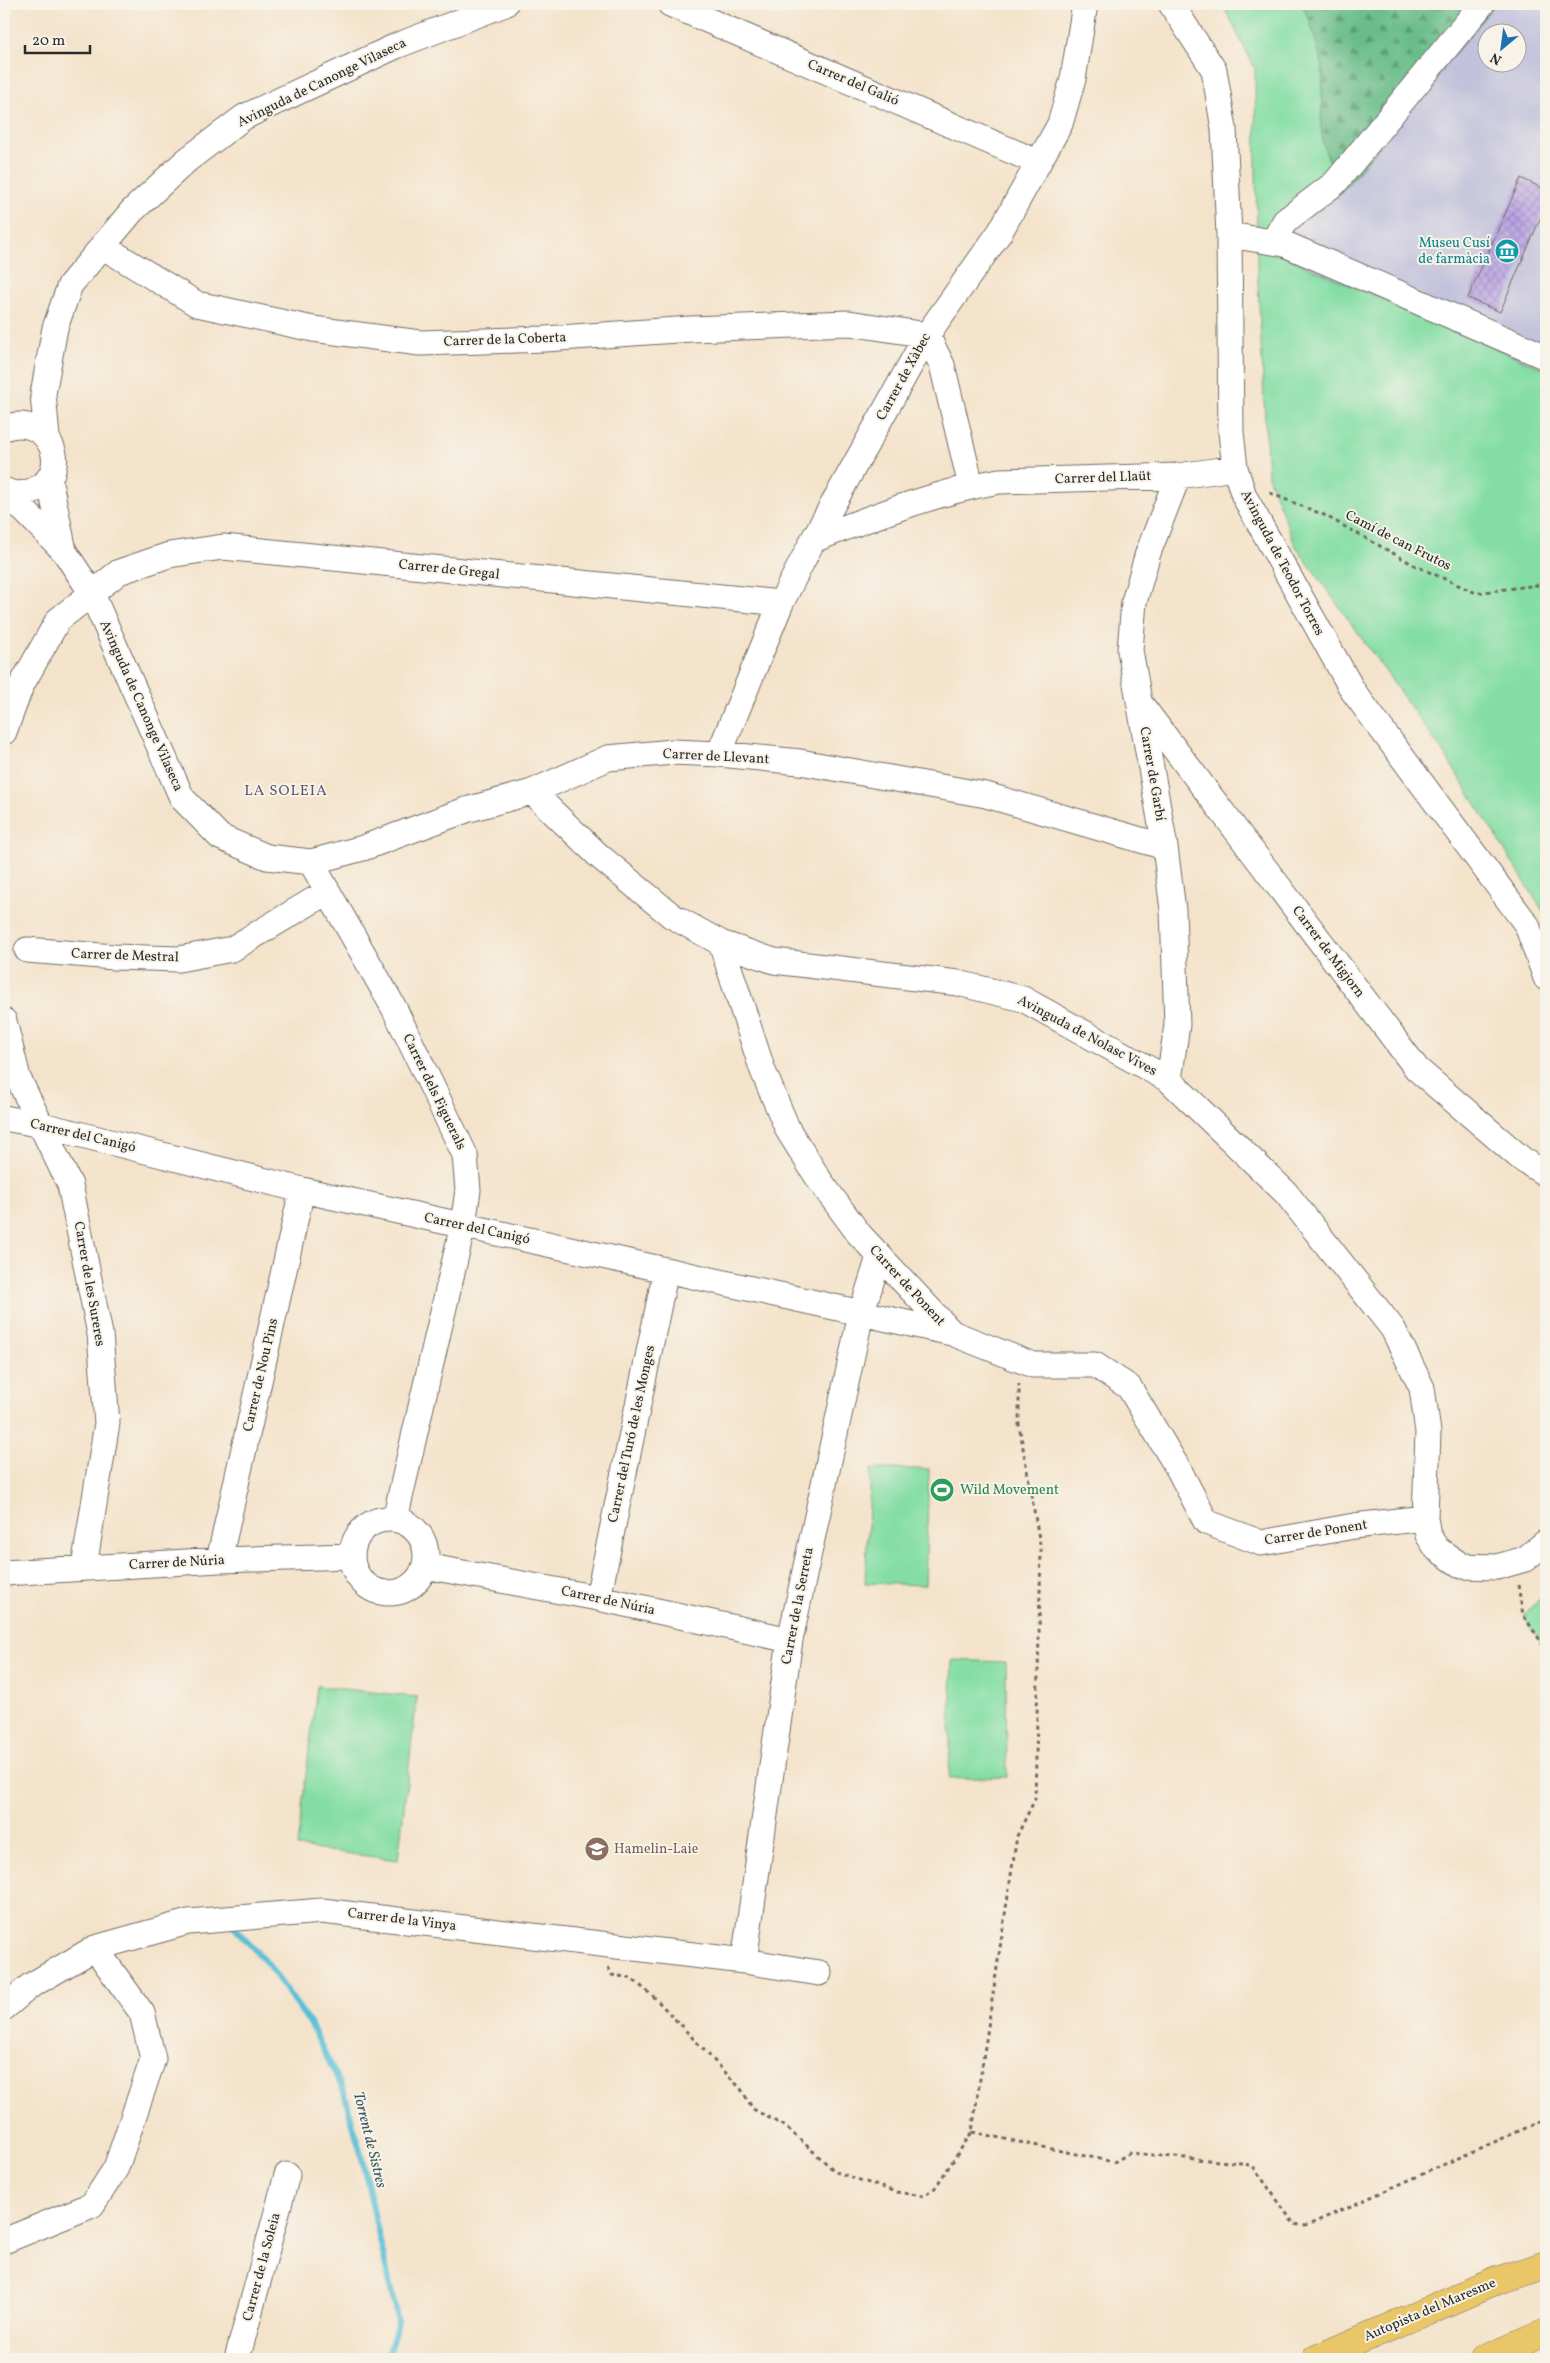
<svg xmlns="http://www.w3.org/2000/svg" width="1550" height="2363" viewBox="0 0 1550 2363" font-family="Vollkorn,serif">
<style>
.industrial{fill:#c2c2dc;fill-rule:evenodd}
.grass{fill:#84dea4;stroke:#588468}
.forest{fill:url(#forest-firs);stroke:#4b745a}
.lines{fill:none;stroke-linecap:round;stroke-linejoin:round}
.stream{stroke:#58bfd6;stroke-width:6}
.building{fill:url(#building-cross-hatch)}
.minor-casing{stroke:#716b63;stroke-width:27}
.highway-casing{stroke:#716b63;stroke-width:29}
.path{stroke:#716b63;stroke-width:3;stroke-dasharray:4 4;stroke-linecap:butt}
.minor{stroke:#fff;stroke-width:25}
.highway{stroke:#e9c769;stroke-width:28}
.labels{text-anchor:middle;dominant-baseline:central;stroke-width:4;stroke-linejoin:round;paint-order:stroke}
.street-label{font-size:14px;fill:#2b2b2b;stroke:#f7f3e8}
.culture-label{font-size:14px;fill:#0d838f;stroke:#f7f3e8;text-anchor:end}
.leisure-label{font-size:14px;fill:#27864d;stroke:#f7f3e8;text-anchor:start}
.education-label{font-size:14px;fill:#785e54;stroke:#f7f3e8;text-anchor:start}
.neighbourhood-label{font-size:15px;letter-spacing:1px;fill:#5d556c;stroke:#f7f3e8}
.water-label{font-size:15px;font-style:italic;fill:#38575e;stroke:#f7f3e8}
</style>
<defs>
<pattern id="forest-firs" width="22" height="20" patternUnits="userSpaceOnUse" patternTransform="scale(1.25)"><rect width="22" height="20" fill="#6bbd8a"/><path d="M5 1l3.5 6h-7zM16 11l3.5 6h-7z" fill="#589a71"/></pattern>
<pattern id="building-cross-hatch" width="8" height="8" patternUnits="userSpaceOnUse" patternTransform="scale(1.25)"><rect width="8" height="8" fill="#b9a3e5"/><path d="M0 0l8 8M0 8l8-8" fill="none" stroke="#9785ba"/></pattern>
</defs>
<rect width="100%" height="100%" fill="#f7f3e8"/>
<filter id="ink" filterUnits="userSpaceOnUse"><feTurbulence type="fractalNoise" baseFrequency=".02" numOctaves="2"/><feDisplacementMap in="SourceGraphic" scale="10" xChannelSelector="R" yChannelSelector="G"/><feConvolveMatrix kernelMatrix="1 2 1 2 8 2 1 2 1" color-interpolation-filters="sRGB"/></filter>
<filter id="wash" filterUnits="userSpaceOnUse"><feTurbulence type="fractalNoise" baseFrequency=".0096" numOctaves="4" result="noise"/><feDisplacementMap in="SourceGraphic" scale="20" xChannelSelector="R" yChannelSelector="G"/><feGaussianBlur stdDeviation="1.12" result="paint"/><feColorMatrix in="noise" values="0 0 0 0 0 0 0 0 0 0 0 0 0 0 0 0 0 1.4 0 .05"/><feComposite in="paint" operator="in"/></filter>
<g filter="url(#wash)">
<rect width="100%" height="100%" fill="#f4e3cb"/>
<path class="industrial" d="M1495,4H1546V370L1280,255L1292,228L1341,193ZM1488,32H1518V62H1488Z"/>
<path class="grass" d="M1218,4H1302L1310,21L1323,68L1321,128L1341,193L1292,228L1281,255L1546,370V916L1445,755L1295,545L1268,476L1257,265L1255,69L1227,13Z
M871,1469H929L925,1585L865,1583Z
M1546,1593V1649L1523,1615Z
M952,1660L1006,1662L1007,1777L949,1779Z
M317,1686L417,1697L398,1860L297,1847Z"/>
<path class="forest" d="M1302,4H1495L1341,193L1323,144L1321,128L1323,68L1310,21Z"/>
<g class="lines">
<path class="stream" d="M234,1927L267,1963L311,2025L344,2092L361,2154L398,2322L387,2359"/>
</g>
<g id="blocks">
<path class="building" d="M1521,178L1546,190V205L1500,312L1468,298Z"/>
</g>
</g>
<g filter="url(#ink)">
<use href="#blocks" fill-opacity="0" stroke="#716b63" stroke-width="1"/>
<g class="lines">
<defs>
<path id="minor" d="M670,4L1037,162
M1171,4L1214,70L1224,129L1229,235L1231,432L1235,468L1244,496L1353,691L1527,925L1546,978
M1229,235L1285,244L1546,357
M1273,242L1285,221L1335,183L1482,4
M102,246L197,304L313,329L420,343L545,339L691,329L849,323L927,335L942,365L971,486
M4,428C49,411 75,472 34,490C24,495 13,495 4,490
M47,437L43,394L55,328L70,285L132,211L187,160L244,117L396,46L505,4
M49,478L64,551
M6,492L64,551L91,592L182,798L220,837L267,857L311,862L363,848L466,810L532,792L608,758L673,752L719,754L800,762L986,795L1165,847
M813,540C875,516 933,493 999,481L1178,476L1235,468
M1139,702L1417,1069L1523,1160L1546,1174
M4,732L21,686L58,620L119,572L169,555L223,547L781,603
M719,754L781,603L813,540L927,335L1000,232L1060,124L1073,79L1085,4
M532,792L599,856L672,916L721,943L774,961L958,983L1023,999L1169,1080L1286,1193L1393,1329L1422,1388L1428,1432L1425,1518L1428,1535L1437,1549L1462,1566L1497,1567L1525,1559L1546,1542
M311,862L394,1008L465,1155L468,1190L463,1225L395,1519
M721,943L763,1071L788,1130L820,1181L859,1234L952,1333L1033,1365H1095L1129,1387L1179,1470L1206,1522L1261,1543L1354,1526L1425,1518
M27,950L114,957L179,959L232,949L327,892
M4,1021L18,1078L70,1185L100,1334L107,1423L84,1567
M1169,1080L1177,1025L1173,910L1165,847L1130,650L1134,602L1148,553L1178,476
M4,1118L42,1125L302,1190L952,1333
M352 1556a37 37 0 1 1 74 0a37 37 0 1 1-74 0Z
M219,1560L302,1190
M425,1566L598,1598L790,1640
M4,1573L219,1560L351,1556
M598,1598L666,1270
M744,1961L790,1640L861,1314L879,1257
M4,2008L30,1986L95,1948L188,1922L322,1911L744,1961L819,1973
M4,2241L92,2205L116,2168L153,2059L142,2013L95,1948
M237,2359L287,2175"/>
<path id="highway" d="M1316,2359L1496,2281L1546,2265
M1485,2359L1546,2333"/>
</defs>
<use href="#minor" class="minor-casing"/>
<use href="#highway" class="highway-casing"/>
<path class="path" d="M1270,493L1324,515L1416,566L1476,593L1546,584
M1518,1585L1523,1615L1546,1649
M608,1967L612,1975L631,1978L654,1997L741,2089L753,2109L786,2127L836,2172L896,2192L924,2196L935,2188L972,2132L1017,1836L1035,1799L1041,1550L1019,1425V1384
M972,2132L1114,2162L1130,2153L1241,2163L1253,2166L1294,2224L1306,2226L1546,2119"/>
<use href="#minor" class="minor"/>
<use href="#highway" class="highway"/>
</g>
</g>
<defs>
<symbol id="museum-disc" viewBox="-11 -11 22 22"><circle r="9.5" fill="#0f9aa8" stroke="#f7f3e8"/><path d="M0-6L6-3V-2H-6V-3ZM-5-1h2V3h-2ZM-1-1h2V3h-2ZM3-1h2V3H3ZM-6 4H6V6H-6Z" fill="#fff"/></symbol>
<symbol id="stadium-disc" viewBox="-11 -11 22 22"><circle r="9.5" fill="#2e9e5b" stroke="#f7f3e8"/><path d="M0-5a6.5 5 0 1 0 0 10a6.5 5 0 1 0 0-10ZM-3.5-1.8h7v3.6h-7Z" fill="#fff"/></symbol>
<symbol id="school-disc" viewBox="-11 -11 22 22"><circle r="9.5" fill="#8d6e63" stroke="#f7f3e8"/><path d="M0-5L7-2L0 1L-7-2ZM-4 1L0 2.5L4 1V4Q0 6-4 4Z" fill="#fff"/></symbol>
</defs>
<g fill-rule="evenodd">
<use href="#museum-disc" x="1493" y="237" width="28" height="28"/>
<use href="#stadium-disc" x="928" y="1476" width="28" height="28"/>
<use href="#school-disc" x="583" y="1835" width="28" height="28"/>
</g>
<g class="labels">
<g class="street-label">
<text transform="translate(322 83) rotate(-26)">Avinguda de Canonge Vilaseca</text>
<text transform="translate(853 83) rotate(23)">Carrer del Galió</text>
<text transform="translate(505 340) rotate(-2)">Carrer de la Coberta</text>
<text transform="translate(904 377) rotate(-61)">Carrer de Xàbec</text>
<text transform="translate(1103 478) rotate(-2)">Carrer del Llaüt</text>
<text transform="translate(1398 541) rotate(27)">Camí de can Frutos</text>
<text transform="translate(1282 563) rotate(62)">Avinguda de Teodor Torres</text>
<text transform="translate(449 570) rotate(6)">Carrer de Gregal</text>
<text transform="translate(141 706) rotate(66)">Avinguda de Canonge Vilaseca</text>
<text transform="translate(716 757) rotate(3)">Carrer de Llevant</text>
<text transform="translate(1152 774) rotate(80)">Carrer de Garbí</text>
<text transform="translate(1328 952) rotate(53)">Carrer de Migjorn</text>
<text transform="translate(125 956) rotate(2)">Carrer de Mestral</text>
<text transform="translate(1087 1036) rotate(28)">Avinguda de Nolasc Vives</text>
<text transform="translate(434 1092) rotate(64)">Carrer dels Figuerals</text>
<text transform="translate(83 1136) rotate(13)">Carrer del Canigó</text>
<text transform="translate(477 1229) rotate(12)">Carrer del Canigó</text>
<text transform="translate(89 1284) rotate(80)">Carrer de les Sureres</text>
<text transform="translate(907 1286) rotate(47)">Carrer de Ponent</text>
<text transform="translate(261 1375) rotate(-77)">Carrer de Nou Pins</text>
<text transform="translate(632 1434) rotate(-78)">Carrer del Turó de les Monges</text>
<text transform="translate(1316 1533) rotate(-9)">Carrer de Ponent</text>
<text transform="translate(177 1563) rotate(-3)">Carrer de Núria</text>
<text transform="translate(608 1601) rotate(12)">Carrer de Núria</text>
<text transform="translate(798 1606) rotate(-79)">Carrer de la Serreta</text>
<text transform="translate(402 1920) rotate(7)">Carrer de la Vinya</text>
<text transform="translate(262 2267) rotate(-75)">Carrer de la Soleia</text>
<text transform="translate(1430 2310) rotate(-23)">Autopista del Maresme</text>
</g>
<g class="culture-label">
<text x="1490" y="243">Museu Cusí<tspan x="1490" dy="16">de farmàcia</tspan></text>
</g>
<g class="leisure-label">
<text x="960" y="1490">Wild Movement</text>
</g>
<g class="education-label">
<text x="614" y="1849">Hamelin-Laie</text>
</g>
<g class="neighbourhood-label">
<text x="286" y="791">LA SOLEIA</text>
</g>
<g class="water-label">
<text transform="translate(369 2140) rotate(76)">Torrent de Sistres</text>
</g>
</g>
<rect width="1550" height="2363" fill="none" stroke="#f7f3e8" stroke-width="20"/>
<g transform="translate(1502 48) rotate(209)"><circle r="24" fill="#f7f3e8" stroke="#a5a39c"/>
<path d="M0-4L9 19L0 12L-9 19Z" fill="#1f6fb2"/>
<text y="-8" font-size="14" font-weight="bold" text-anchor="middle" fill="#2b2b2b">N</text>
</g>
<path d="M25 45v8h65v-8" fill="none" stroke="#2b2b2b" stroke-width="2.5"/>
<text x="32" y="45" font-size="15" fill="#2b2b2b" stroke="#f7f3e8" stroke-width="4" paint-order="stroke">20 m</text>
</svg>
